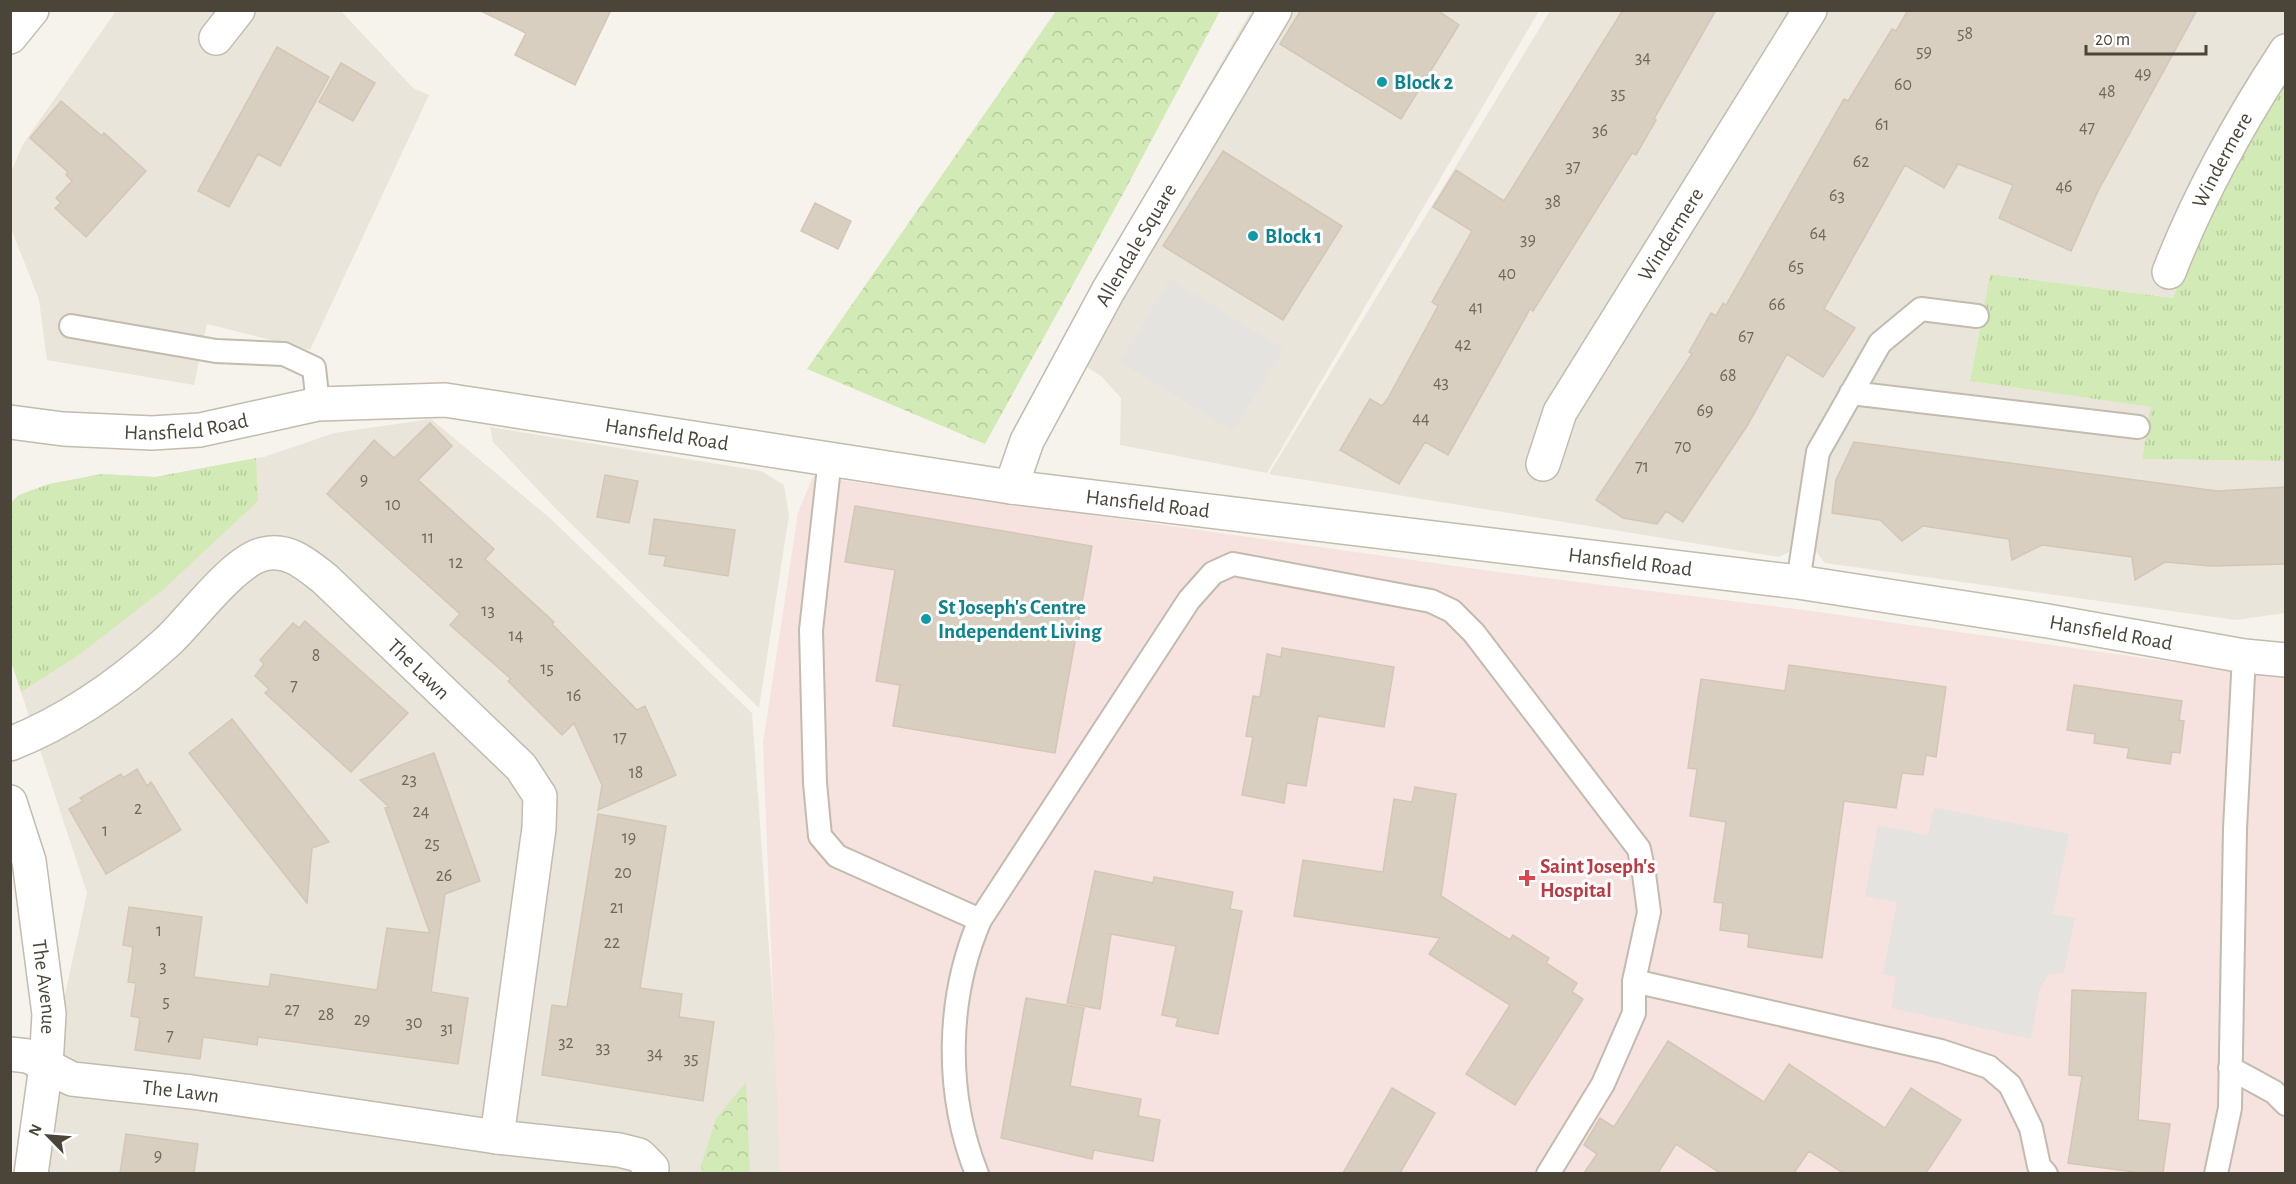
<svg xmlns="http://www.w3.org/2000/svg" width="2296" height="1184" viewBox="0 0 2296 1184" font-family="'Alegreya Sans',sans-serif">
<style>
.residential{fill:#eae5da}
.medical{fill:#f6e3e0}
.grass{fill:url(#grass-tufts)}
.forest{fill:url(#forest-crowns)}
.parking{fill:#e5e3e0}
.building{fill:#d8cfc1;stroke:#d3c7b4;stroke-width:1.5}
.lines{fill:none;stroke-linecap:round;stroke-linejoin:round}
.service-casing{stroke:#c2bbae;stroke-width:26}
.minor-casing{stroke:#c2bbae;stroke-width:36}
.tertiary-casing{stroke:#c2bbae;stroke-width:36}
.service{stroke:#fff;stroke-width:22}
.minor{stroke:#fff;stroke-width:33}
.tertiary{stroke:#fff;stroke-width:33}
.culture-dot{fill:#0f9aa8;stroke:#fff;stroke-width:2}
.health-dot{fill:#e0444e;stroke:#fff;stroke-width:2}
.labels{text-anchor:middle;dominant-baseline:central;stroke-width:6;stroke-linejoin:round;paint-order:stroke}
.number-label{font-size:18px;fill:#6e675b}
.culture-label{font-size:21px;font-weight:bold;fill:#0d838f;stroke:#fff;text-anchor:start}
.street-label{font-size:21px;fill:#4b4439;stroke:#fff}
.health-label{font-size:21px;font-weight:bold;fill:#be3a42;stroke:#fff;text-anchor:start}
</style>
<defs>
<pattern id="grass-tufts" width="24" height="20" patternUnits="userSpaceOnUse" patternTransform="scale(1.5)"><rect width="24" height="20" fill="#d2eab5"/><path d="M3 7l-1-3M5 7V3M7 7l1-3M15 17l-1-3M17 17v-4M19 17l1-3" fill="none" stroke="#b6ca9c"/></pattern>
<pattern id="forest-crowns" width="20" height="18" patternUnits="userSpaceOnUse" patternTransform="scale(1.5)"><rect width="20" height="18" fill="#d2eab5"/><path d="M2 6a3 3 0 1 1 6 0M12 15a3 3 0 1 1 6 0" fill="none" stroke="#b6ca9c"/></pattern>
</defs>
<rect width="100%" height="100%" fill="#f6f3ec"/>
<path class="residential" d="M116,11H341L413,88L429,95L310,350L207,324L194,385L47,360L39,300L11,228V172L23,144Z
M1251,11H1539L1267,473L1120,445L1121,398L1101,376L1057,348Z
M1550,11H2285V77L2196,237L2173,298L1990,274L1970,381L2152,407L2142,459L2285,461V613L2236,620L1825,563L1808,542L1779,557L1269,474Z
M431,419L551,519L752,713L785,1173H48L59,1096L61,1013L87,893L11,661L10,503L19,495L49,484L102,474L155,477L264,457L334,433Z
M490,427L761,471L784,485L789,515L759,708L557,510L493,442Z"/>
<path class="medical" d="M813,476L1505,573L1804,610L2285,678V1173L780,1174L763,743L798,513Z"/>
<path class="grass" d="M2285,77V461L2142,459L2151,407L1970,381L1990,274L2173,298L2196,237Z
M256,458L258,501L165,588L79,655L21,692L11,661V503L19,495L49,484L102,474L155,477Z"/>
<path class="forest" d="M1056,11H1220L1124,192L985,444L807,369Z
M746,1082L750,1173H703L701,1166L716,1119Z"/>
<path class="parking" d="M1170,279L1284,349L1233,431L1120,362Z
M1934,807L2069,834L2053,914L2075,918L2064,973L2049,974L2040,988L2031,1039L1891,1008L1896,977L1883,974L1897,902L1865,896L1878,825L1928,835Z"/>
<path class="building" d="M479,10H611L575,85L515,55L526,33Z
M1301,10H1437L1459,25L1401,119L1280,44Z
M1623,10H1716L1654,119L1656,120L1636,155L1632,153L1533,311L1530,309L1448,455L1425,442L1399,484L1340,450L1370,399L1382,406L1388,398L1438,306L1432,302L1472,231L1433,207L1456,170L1504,201Z
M1908,10H2197L2098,191L2071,251L1999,218L2013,185L1958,164L1944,188L1905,165L1824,309L1855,328L1823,377L1787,354L1747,426L1683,522L1666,511L1657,524L1623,518L1596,500L1692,354L1689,352L1711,313L1716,316L1723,303L1726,305L1844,99L1848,101L1892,29L1896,31Z
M277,47L329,77L280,166L258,154L229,207L198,191Z
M341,63L375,83L353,121L319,102Z
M61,101L102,136L104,133L146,171L86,237L55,208L61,203L56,198L72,181L66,175L68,172L30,138Z
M1223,151L1342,226L1283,320L1163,246Z
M815,203L851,221L838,249L801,231Z
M430,423L452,446L418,480L494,549L485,559L554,622L552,624L637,710L645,706L676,775L598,810L602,785L574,723L562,735L508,681L511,679L450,625L460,614L327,494L374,440L394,458Z
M1854,442L2217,491L2286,487V564L2212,566L2165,562L2135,580L2132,557L2042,545L2012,560L2009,539L1923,526L1902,541L1880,520L1832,513L1836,480Z
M605,475L638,481L629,523L597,517Z
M855,506L1092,546L1055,753L893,726L900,685L876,681L895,570L845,562Z
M654,519L735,530L728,576L664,566L666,556L649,554Z
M305,621L408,713L351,772L265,693L269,689L255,676L264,664L260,660L293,623L299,628Z
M1282,648L1394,667L1384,727L1318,716L1306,786L1287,783L1284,803L1242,795L1253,737L1246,736L1253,696L1260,697L1267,654L1281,657Z
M1789,665L1946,687L1936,757L1926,755L1923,775L1902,773L1896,808L1844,801L1822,958L1748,947L1749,934L1720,930L1723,903L1714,902L1726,822L1690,816L1697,769L1688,768L1701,679L1785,691Z
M2074,685L2182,701L2179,720L2184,721L2180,753L2172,752L2170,764L2127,758L2129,748L2094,743L2095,734L2067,730Z
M232,719L329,842L312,848L307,903L189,753Z
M434,753L480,881L445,894L431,992L468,998L458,1064L258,1037L257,1045L203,1037L200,1059L135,1050L140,1018L131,1016L136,983L128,982L133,947L123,945L129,907L202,917L194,977L269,987L271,974L377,990L387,928L430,933L385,808L389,807L360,780Z
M137,769L147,786L151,782L181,830L106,874L69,809L83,801L80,798L121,774L123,778Z
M1415,787L1456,794L1441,896L1510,940L1513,935L1549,958L1546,963L1577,983L1572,992L1583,999L1515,1105L1466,1074L1510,1005L1429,954L1440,938L1294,916L1303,860L1383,872L1394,799L1412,802Z
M598,814L666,826L640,988L682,994L679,1017L714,1022L703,1101L542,1075L552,1005L567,1007Z
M1095,871L1153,883L1154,877L1233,892L1230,909L1242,911L1218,1034L1176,1026L1178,1018L1162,1015L1176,946L1111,934L1100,1009L1067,1003Z
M2072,990L2146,993L2138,1120L2170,1124L2163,1173H2141L2068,1163L2082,1076L2069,1075Z
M1026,998L1084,1008L1070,1086L1141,1099L1138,1116L1160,1120L1153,1161L1094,1150L1092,1159L1001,1138Z
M1668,1041L1764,1102L1789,1064L1885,1128L1911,1088L1961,1120L1926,1173H1843L1809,1151L1794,1173H1720L1676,1144L1658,1173H1584L1597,1154L1584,1145L1600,1118L1614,1127Z
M1392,1088L1435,1113L1400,1173H1343Z
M126,1134L198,1144L194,1173H120Z"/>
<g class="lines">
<defs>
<path id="service" d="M71,326L216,351L284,354L314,368L318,404
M1851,393L2138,427
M830,458L811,630L815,783L820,836L837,856L980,920
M1798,582L1818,452L1880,343L1921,309L1977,316
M1634,981L1941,1051L1989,1067L2010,1085L2031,1128L2039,1166L2046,1174
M2230,1068L2274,1092L2286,1104
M977,1174C945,1094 946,999 980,920L1189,600L1213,573L1233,564L1431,601L1452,611L1474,633L1639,849L1644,874L1649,912L1634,981V1013L1603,1084L1548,1174
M2216,1174L2230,1108L2235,829L2244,656"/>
<g id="minor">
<path d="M216,38L238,10"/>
<path id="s1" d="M2169,272C2199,195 2240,121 2286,51"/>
<path id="s2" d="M1543,464L1560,412L1810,10"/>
<path id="s3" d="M1011,487L1027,441L1108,291L1275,10"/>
<path id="s4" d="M10,744C68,721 121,684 167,642C192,619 233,561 264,554C289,548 307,565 325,579L521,767L540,796L539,828L497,1137"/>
<path id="s5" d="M10,802L29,861L49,1014L46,1066L31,1174"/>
<path id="s6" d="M10,1054L28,1056L72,1079L192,1092L497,1137L619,1150L639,1155L652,1168L651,1174"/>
</g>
<g id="tertiary">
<path d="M10,37L32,10"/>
<path id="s7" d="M10,422L63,429L152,433L200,430L318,404L445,400L1011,487L1798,582L2048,621L2244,656L2286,660"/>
</g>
</defs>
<use href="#service" class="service-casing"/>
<use href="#minor" class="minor-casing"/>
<use href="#tertiary" class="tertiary-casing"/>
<use href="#service" class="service"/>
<use href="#minor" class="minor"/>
<use href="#tertiary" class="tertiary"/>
</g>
<g class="culture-dot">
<circle cx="1382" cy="82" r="6"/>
<circle cx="1253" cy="236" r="6"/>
<circle cx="926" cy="619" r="6"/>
</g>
<path class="health-dot" d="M1524 869h6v6h6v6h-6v6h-6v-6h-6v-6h6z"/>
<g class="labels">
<g class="number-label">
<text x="1965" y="34">58</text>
<text x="1924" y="52">59</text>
<text x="1643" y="58">34</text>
<text x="2143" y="74">49</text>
<text x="1903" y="85">60</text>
<text x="2107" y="92">48</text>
<text x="1618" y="94">35</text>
<text x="1882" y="125">61</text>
<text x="2087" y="128">47</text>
<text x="1600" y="131">36</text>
<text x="1861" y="162">62</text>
<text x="1573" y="167">37</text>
<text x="2064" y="187">46</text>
<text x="1837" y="196">63</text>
<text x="1553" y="202">38</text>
<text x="1818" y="234">64</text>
<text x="1528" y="240">39</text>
<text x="1796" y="267">65</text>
<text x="1507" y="274">40</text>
<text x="1777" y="305">66</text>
<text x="1476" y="308">41</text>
<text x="1746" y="337">67</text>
<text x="1463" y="345">42</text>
<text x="1728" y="376">68</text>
<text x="1441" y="383">43</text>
<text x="1705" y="411">69</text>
<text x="1421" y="419">44</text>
<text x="1683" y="447">70</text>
<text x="1642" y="467">71</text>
<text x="364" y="480">9</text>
<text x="393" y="505">10</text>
<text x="428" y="538">11</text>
<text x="456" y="563">12</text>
<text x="488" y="611">13</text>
<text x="516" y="636">14</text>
<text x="316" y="656">8</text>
<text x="547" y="669">15</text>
<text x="294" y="686">7</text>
<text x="574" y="696">16</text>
<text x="620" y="738">17</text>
<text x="636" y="773">18</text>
<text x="409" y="780">23</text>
<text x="138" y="809">2</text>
<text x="421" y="812">24</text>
<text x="105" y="831">1</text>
<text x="629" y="838">19</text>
<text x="432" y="844">25</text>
<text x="623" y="873">20</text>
<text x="444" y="876">26</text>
<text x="617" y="908">21</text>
<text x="159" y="931">1</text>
<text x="612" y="943">22</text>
<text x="163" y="967">3</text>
<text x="166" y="1002">5</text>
<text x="292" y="1010">27</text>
<text x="326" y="1015">28</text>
<text x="362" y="1020">29</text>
<text x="414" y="1023">30</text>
<text x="447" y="1029">31</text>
<text x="170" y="1036">7</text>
<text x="566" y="1043">32</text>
<text x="603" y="1048">33</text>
<text x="655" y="1054">34</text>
<text x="691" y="1059">35</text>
<text x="158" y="1156">9</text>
</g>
<g class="culture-label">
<text x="1394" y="82">Block 2</text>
<text x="1265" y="236">Block 1</text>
<text x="938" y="607">St Joseph's Centre<tspan x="938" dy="24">Independent Living</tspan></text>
</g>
<g class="street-label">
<text stroke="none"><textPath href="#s1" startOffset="124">Windermere</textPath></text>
<text stroke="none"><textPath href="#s2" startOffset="264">Windermere</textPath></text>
<text stroke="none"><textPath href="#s3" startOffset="273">Allendale Square</textPath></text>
<text stroke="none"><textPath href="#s7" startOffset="177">Hansfield Road</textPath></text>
<text stroke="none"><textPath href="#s7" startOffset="663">Hansfield Road</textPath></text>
<text stroke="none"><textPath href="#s7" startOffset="1149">Hansfield Road</textPath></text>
<text stroke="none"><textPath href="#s7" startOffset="1635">Hansfield Road</textPath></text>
<text stroke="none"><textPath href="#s7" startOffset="2121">Hansfield Road</textPath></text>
<text stroke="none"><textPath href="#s4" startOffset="519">The Lawn</textPath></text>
<text stroke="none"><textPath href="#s5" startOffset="189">The Avenue</textPath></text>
<text stroke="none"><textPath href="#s6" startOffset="177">The Lawn</textPath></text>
</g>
<g class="health-label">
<text x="1540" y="866">Saint Joseph's<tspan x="1540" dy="24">Hospital</tspan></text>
</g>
</g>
<rect width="2296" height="1184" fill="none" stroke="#4b4439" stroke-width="24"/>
<g transform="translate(48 1136) rotate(295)" stroke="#ffffff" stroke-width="4.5" paint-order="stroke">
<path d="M0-4.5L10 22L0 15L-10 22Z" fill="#4b4439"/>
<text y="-9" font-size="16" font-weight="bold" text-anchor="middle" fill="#4b4439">N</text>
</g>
<path d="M2086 45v9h120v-9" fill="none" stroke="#4b4439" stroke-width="3"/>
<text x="2095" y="45" font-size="18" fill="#4b4439" stroke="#ffffff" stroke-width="4.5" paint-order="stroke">20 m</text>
</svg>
